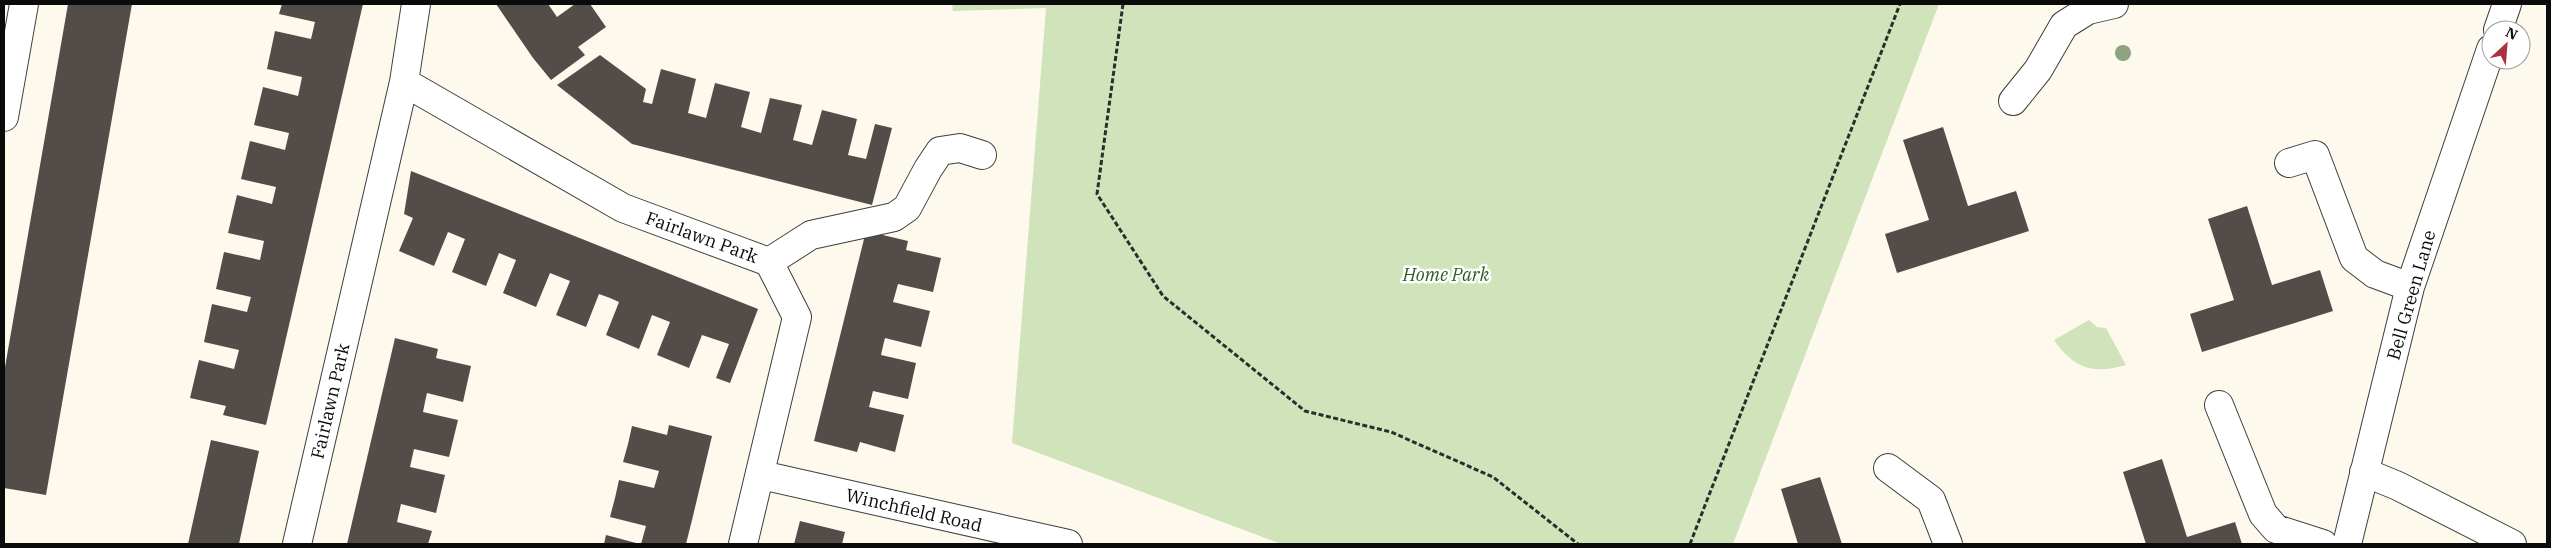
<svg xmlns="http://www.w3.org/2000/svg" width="2551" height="548" viewBox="0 0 2551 548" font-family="'IBM Plex Serif',serif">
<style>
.green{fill:#d0e3ba}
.building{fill:#534d49}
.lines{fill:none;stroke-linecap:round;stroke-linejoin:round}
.minor-casing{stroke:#3e3e3e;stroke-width:30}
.path{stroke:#2d2d2d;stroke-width:3;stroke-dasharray:5 2.5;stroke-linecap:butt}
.minor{stroke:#fff;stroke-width:28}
.tree{fill:#8da27e}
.labels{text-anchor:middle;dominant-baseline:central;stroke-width:5;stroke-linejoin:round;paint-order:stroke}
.street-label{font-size:18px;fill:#0b0b0b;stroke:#fff}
.park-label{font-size:18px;font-style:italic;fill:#315b24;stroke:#fff}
</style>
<rect width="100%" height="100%" fill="#fdf9ec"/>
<path class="green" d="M952,4H1939L1733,544H1281L1012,443L1046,8L953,11Z
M2089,320L2097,327L2106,328L2126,365C2092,375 2074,368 2054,340Z"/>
<path class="building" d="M68,4H132L46,495L4,488V373Z
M282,4H363L266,425L223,415L226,406L190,398L199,360L234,369L239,350L204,342L212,304L247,312L251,297L216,289L224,252L260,260L264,241L228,233L237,195L272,204L276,187L241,179L250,141L285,150L289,133L254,125L263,87L298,96L300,87L302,77L267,69L275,31L311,39L315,22L279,14Z
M496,4H548L557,17L575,4H590L606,27L578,47L585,55L551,80L533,58Z
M600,55L646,89L643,102L652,104L661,69L696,79L688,113L706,118L715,83L750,92L741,127L761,133L770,98L802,105L793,140L812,145L822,110L857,119L848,155L866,159L875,124L892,128L872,205L632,144L557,85Z
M1943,127L1968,206L2016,191L2029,231L1897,273L1885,234L1929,220L1903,140Z
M411,171L758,309L730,383L716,378L729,344L702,335L689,368L657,355L670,322L652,315L639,349L606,335L619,302L610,298L599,294L586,327L556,315L570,281L550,273L536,307L503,293L516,260L499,253L486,286L452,272L465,239L448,232L434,266L399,251L413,218L404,214Z
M2247,206L2272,285L2320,270L2333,311L2202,352L2190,314L2234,300L2208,219Z
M866,231L908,241L906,250L941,258L933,292L898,284L893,302L930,311L921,347L885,338L883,346L881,355L916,363L908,399L873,391L869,407L904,415L895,452L860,442L857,452L814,441Z
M395,338L438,349L436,358L471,366L463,402L427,393L425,402L423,412L458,420L449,457L414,449L410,467L445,475L436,513L401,504L397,522L432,531L428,544H347Z
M669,425L712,436L693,516L686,544H641L646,526L610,517L615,498L619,480L654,488L659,471L623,462L628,444L632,426L667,435Z
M211,440L259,451L239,544H188Z
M2162,459L2187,537L2235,522L2242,544H2146L2123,472Z
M1820,477L1842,544H1798L1781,489Z
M800,521L845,532L842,544H794Z
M606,535L640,544H604Z"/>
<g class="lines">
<defs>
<path id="minor" d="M2498,30L2507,4
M404,82L416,4
M2013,101L2038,70L2064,25L2088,10L2114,4
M4,117L24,4
M2289,163L2315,155L2354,258L2375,274L2410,287
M769,262L811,235L894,217L907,208L928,169L940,151L960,148L982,155
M2219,405L2263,514L2276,529L2323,544
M1888,468L1931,500L1948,544
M2364,472L2398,486L2512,544
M761,475L1068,544
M297,544L404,82L623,208L769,262L797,317L743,544
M2347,544L2410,287L2491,49"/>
</defs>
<use href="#minor" class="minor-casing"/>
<path class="path" d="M1123,4L1097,194L1163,296L1305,411L1391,432L1493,477L1578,544
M1690,544L1900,4"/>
<use href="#minor" class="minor"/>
</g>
<circle class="tree" cx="2123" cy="53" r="8"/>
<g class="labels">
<g class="street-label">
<text transform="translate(702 237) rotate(20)">Fairlawn Park</text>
<text transform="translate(2411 295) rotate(-74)">Bell Green Lane</text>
<text transform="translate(330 401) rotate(-77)">Fairlawn Park</text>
<text transform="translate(914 510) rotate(13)">Winchfield Road</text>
</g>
<g class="park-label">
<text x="1446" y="274">Home Park</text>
</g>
</g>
<rect width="2551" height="548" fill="none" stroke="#0b0b0b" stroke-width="10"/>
<g transform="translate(2506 45) rotate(26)"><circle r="24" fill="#ffffff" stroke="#9d9d9d"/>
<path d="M0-4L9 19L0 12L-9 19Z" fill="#aa343d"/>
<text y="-8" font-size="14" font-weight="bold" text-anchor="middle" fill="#0b0b0b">N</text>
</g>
</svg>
